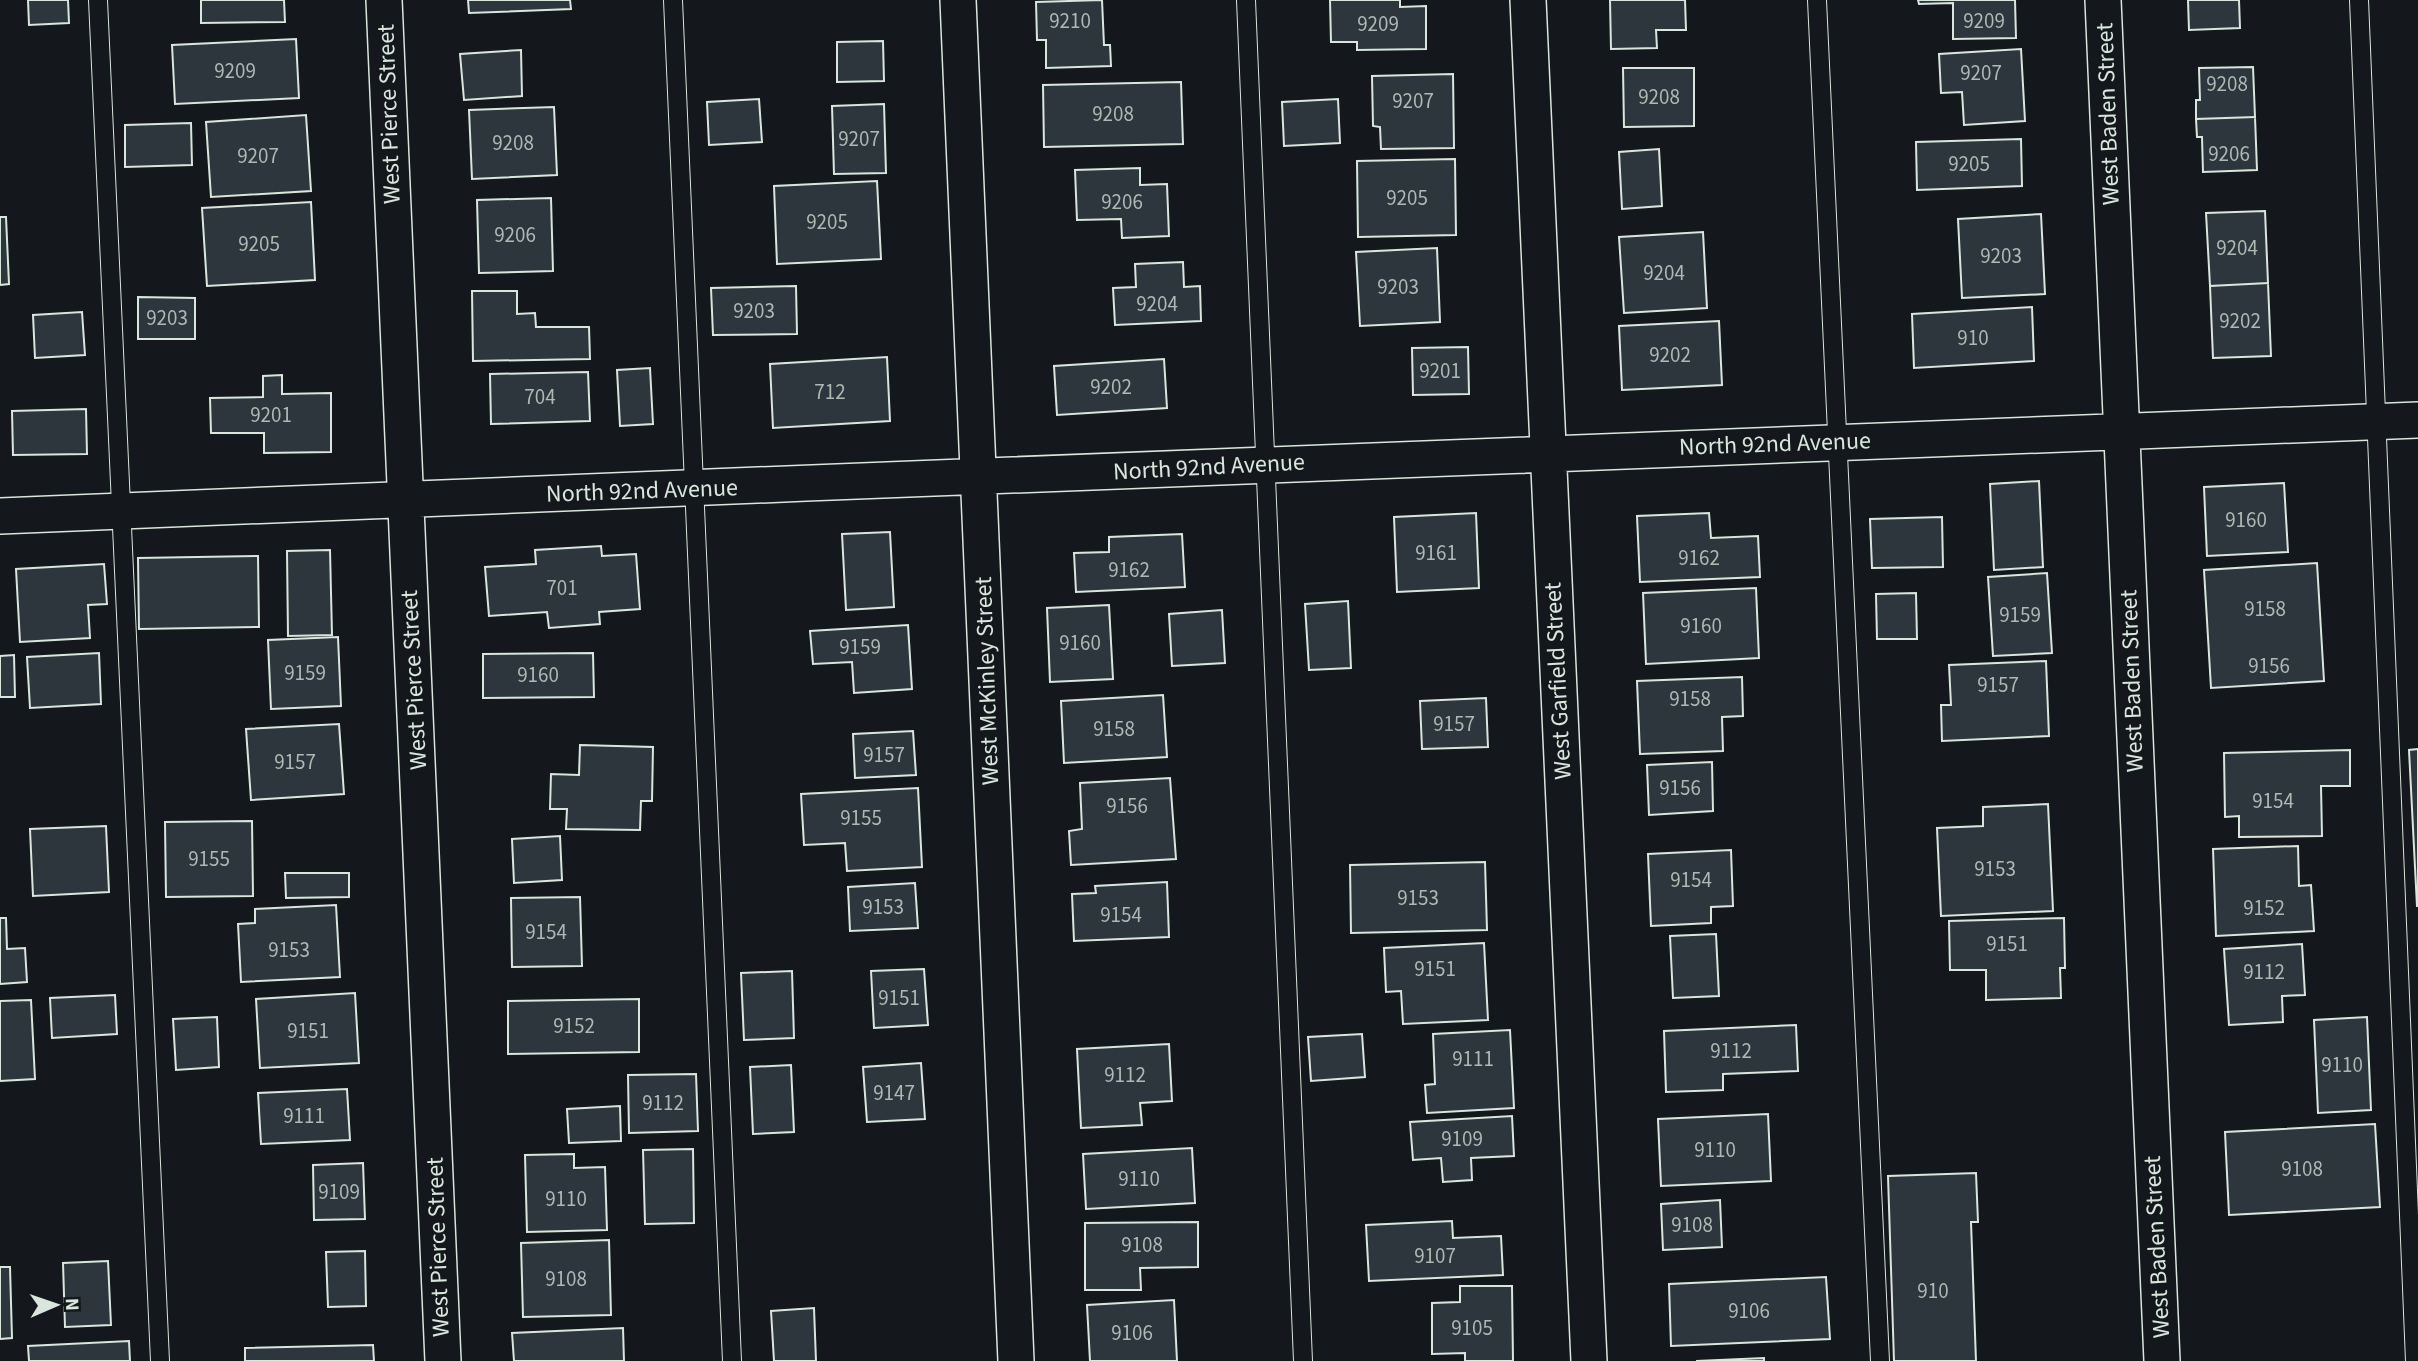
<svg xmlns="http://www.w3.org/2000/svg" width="2418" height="1361" viewBox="0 0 2418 1361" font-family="'Source Sans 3',sans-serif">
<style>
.building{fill:#2c363c;stroke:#d8e6dc;stroke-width:2}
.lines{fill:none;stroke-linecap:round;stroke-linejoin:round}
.lane-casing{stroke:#d8e6dc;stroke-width:20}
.street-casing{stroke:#d8e6dc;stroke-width:38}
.lane{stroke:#14181c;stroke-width:18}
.street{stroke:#14181c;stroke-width:35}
.labels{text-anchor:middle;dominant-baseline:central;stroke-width:5;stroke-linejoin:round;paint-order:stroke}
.number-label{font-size:21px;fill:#adbab4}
.street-label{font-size:24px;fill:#d8e6dc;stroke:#14181c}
</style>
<rect width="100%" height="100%" fill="#14181c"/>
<path class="building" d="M28,0H68L69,23L29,25Z
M201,0H284L285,22L201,23Z
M468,0H570L571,9L469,13Z
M1102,0L1104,45H1110L1111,66L1046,68V40H1037L1036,2Z
M1330,0H1400V7L1426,6V49L1357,50V42H1331Z
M1610,0H1685L1686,30H1656L1657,48L1611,49Z
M1918,0H2015L2016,38L1953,39V3L1919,4Z
M2188,0H2239L2240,28L2189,30Z
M296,39L299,98L175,104L172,45Z
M883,41L884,81L837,82V42Z
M2021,49L2025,121L1964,125L1962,92L1941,93L1939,54Z
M521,50L522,96L464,100L460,54Z
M2253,67L2255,117L2196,119V100H2200L2199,68Z
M1623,68H1694V126L1624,127Z
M1453,74L1454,148L1381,149L1380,127L1373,126L1372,76Z
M1181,82L1183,144L1044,147L1043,85Z
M759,99L762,142L709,145L707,102Z
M1338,99L1340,143L1284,146L1282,102Z
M884,104L886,173L834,174L832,106Z
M554,107L557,175L472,179L469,110Z
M306,115L311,191L211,197L206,122Z
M2255,117L2257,170L2203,172L2202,137H2197L2196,119Z
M191,123L192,165L125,167V125Z
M2021,139L2022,186L1917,190L1916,142Z
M1659,149L1662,206L1622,209L1619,152Z
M1455,159L1456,235L1358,237L1357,161Z
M1140,168V185L1167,184L1169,236L1122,238L1121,219L1077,220L1075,170Z
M877,181L881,259L777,264L774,186Z
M551,198L553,271L479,273L477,200Z
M311,202L315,280L207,286L202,208Z
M2265,211L2268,283L2210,286L2206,213Z
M2041,214L2045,294L1962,298L1958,219Z
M0,217H6L9,284L0,285Z
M1703,232L1707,308L1624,313L1619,237Z
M1437,248L1440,322L1360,326L1356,252Z
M1183,262L1184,287L1200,286L1201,321L1115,325L1113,288L1136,287L1135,264Z
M2268,283L2271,356L2213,358L2210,286Z
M796,286L797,334L713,335L711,288Z
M472,291H517V314L535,313L536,327H589L590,359L473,361Z
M138,297L195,298V339H138Z
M2032,307L2034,361L1914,368L1912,314Z
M82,312L85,355L35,358L33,315Z
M1719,321L1722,385L1622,390L1619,326Z
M1468,347L1469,394L1413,395L1412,348Z
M887,357L890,421L773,428L770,364Z
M1164,359L1167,408L1057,415L1054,366Z
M650,368L653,424L620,426L617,370Z
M588,372L590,421L491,424L490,374Z
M282,375V394L331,393V452L264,453V433H211L210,398L263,397V376Z
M86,409L87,454L13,455L12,411Z
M2039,481L2043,567L1994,570L1990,484Z
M2284,483L2288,552L2207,556L2204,487Z
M1476,513L1479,588L1397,592L1394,517Z
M1709,513L1711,538L1758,536L1760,577L1640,582L1637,516Z
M1942,517L1943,567L1872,568L1870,519Z
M890,532L894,607L846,610L842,534Z
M1182,534L1185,587L1076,592L1074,553L1109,552V537Z
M601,546L602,556L636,554L640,609L599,612L600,624L549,628L547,612L489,616L485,567L536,564L535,550Z
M330,550L332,635L288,636L287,551Z
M258,556L259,627L139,629L138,558Z
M2317,563L2324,681L2211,688L2204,570Z
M104,564L107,604L88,605L90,638L20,642L16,569Z
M2047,573L2052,653L1993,656L1988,577Z
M1756,588L1759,658L1646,664L1643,593Z
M1916,593L1917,639H1877L1876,594Z
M1348,601L1351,668L1309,670L1305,604Z
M1109,605L1113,679L1050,682L1047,608Z
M1222,610L1225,663L1172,666L1169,614Z
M908,625L912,689L854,693L852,662L813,664L810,631Z
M338,637L341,706L271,709L268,640Z
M99,653L101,704L30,708L27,657Z
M593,653L594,697L483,698V654Z
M14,655L15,697H0V656Z
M2046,661L2049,736L1942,741L1941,705H1951L1949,665Z
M1742,677L1743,716L1722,717L1723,751L1640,754L1637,681Z
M1163,695L1167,757L1064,763L1061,701Z
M1486,698L1488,747L1422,749L1420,701Z
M339,724L344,794L251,800L246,729Z
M913,731L916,775L855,778L853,734Z
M580,745L653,747L652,801H641L640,830L566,829L567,809H550L551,774L579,775Z
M2418,749V906H2417L2409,750Z
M2350,750V786H2321L2322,836L2239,837V816L2225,817L2224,753Z
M1712,762L1713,811L1649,815L1647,765Z
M1170,778L1176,859L1071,865L1069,831L1082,829L1080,783Z
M918,788L922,867L847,871L845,843L804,845L801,794Z
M2048,804L2053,911L1941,916L1937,828L1983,826V807Z
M252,821L253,896L166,897L165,822Z
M106,826L109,892L33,896L30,829Z
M560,836L562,880L514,883L512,839Z
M2298,846L2299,886L2311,885L2314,931L2216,936L2213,849Z
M1731,850L1733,906L1711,907V923L1651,926L1648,854Z
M1485,862L1487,930L1351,933L1350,865Z
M285,873H349V897L286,898Z
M1167,882L1169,937L1074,941L1072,894L1096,893L1095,886Z
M915,883L918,928L850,931L848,887Z
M580,897L582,966L512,967L511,898Z
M336,905L340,977L241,982L238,924L255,923V909Z
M0,918H6L7,949L25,948L27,982L0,984Z
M2064,918L2065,968H2060L2061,998L1986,1000V970H1950L1949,921Z
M1716,934L1719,996L1673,998L1670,936Z
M1484,943L1488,1020L1403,1024L1401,991L1386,992L1384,948Z
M2302,944L2305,995L2282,996L2283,1022L2229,1025L2224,949Z
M924,969L928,1025L874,1028L871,971Z
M792,971L794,1038L744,1040L741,973Z
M355,993L359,1063L260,1068L256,999Z
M115,995L117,1034L52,1038L50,998Z
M639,999V1052L508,1054V1001Z
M31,1000L35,1079L0,1081V1001Z
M217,1017L219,1067L176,1070L173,1019Z
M2367,1017L2371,1110L2318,1113L2314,1020Z
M1796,1025L1798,1071L1723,1074V1090L1666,1092L1664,1031Z
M1510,1030L1514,1108L1427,1113L1425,1085L1435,1084L1433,1034Z
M1362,1034L1365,1077L1311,1081L1308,1037Z
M1169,1044L1172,1101L1140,1103L1142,1125L1081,1128L1077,1049Z
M921,1063L925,1119L867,1122L863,1067Z
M791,1065L794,1132L753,1134L750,1067Z
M696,1074L698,1131L629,1133L628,1075Z
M347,1089L350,1140L261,1144L258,1093Z
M620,1106L621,1141L569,1143L567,1109Z
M1768,1114L1771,1181L1661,1186L1658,1119Z
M1512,1116L1514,1156L1471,1158L1472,1180L1443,1182L1441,1158L1413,1160L1410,1122Z
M2375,1124L2380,1207L2229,1215L2225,1132Z
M1192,1148L1195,1203L1086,1209L1083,1154Z
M693,1149L694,1223L645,1224L643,1150Z
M574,1154V1168L605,1167L607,1230L527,1232L525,1155Z
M363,1163L365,1219L314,1220L313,1165Z
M1976,1173L1978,1222H1971L1976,1361H1894L1888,1176Z
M1720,1200L1722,1247L1663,1250L1661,1204Z
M1452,1221L1453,1238L1501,1236L1503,1275L1369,1281L1366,1225Z
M1198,1222V1267L1140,1268L1141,1290H1085V1223Z
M609,1240L611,1315L523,1317L521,1243Z
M365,1251L366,1306L328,1307L326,1252Z
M108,1261L111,1325L65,1327L63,1263Z
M0,1267H10L12,1338L0,1339Z
M1826,1277L1830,1339L1671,1346L1669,1284Z
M1460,1286H1512L1513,1361H1465V1353L1432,1354V1303L1460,1302Z
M1174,1300L1177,1361H1090L1087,1305Z
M814,1308L816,1361H774L771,1311Z
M623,1328L624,1361H514L512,1333Z
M129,1341L130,1361H29L28,1346Z
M373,1345L374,1361H245V1348Z
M1764,1358V1361H1696Z"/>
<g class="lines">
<defs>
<path id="lane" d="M98,0L160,1361
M673,0L732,1361
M1246,0L1303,1361
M1817,0L1880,1361
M2359,0L2415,1361"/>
<path id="street" d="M384,0L443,1361
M958,0L1016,1361
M1528,0L1589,1361
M2103,0L2162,1361
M0,516C806,484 1612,448 2418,420"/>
</defs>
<use href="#lane" class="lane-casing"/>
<use href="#street" class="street-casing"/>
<use href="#lane" class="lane"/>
<use href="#street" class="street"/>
</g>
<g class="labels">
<g class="number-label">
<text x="1070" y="21">9210</text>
<text x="1984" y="21">9209</text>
<text x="1378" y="24">9209</text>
<text x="235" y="71">9209</text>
<text x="1981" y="73">9207</text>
<text x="2227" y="84">9208</text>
<text x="1659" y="97">9208</text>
<text x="1413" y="101">9207</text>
<text x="1113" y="114">9208</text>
<text x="859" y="139">9207</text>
<text x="513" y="143">9208</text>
<text x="2229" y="154">9206</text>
<text x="258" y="156">9207</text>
<text x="1969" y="164">9205</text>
<text x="1407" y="198">9205</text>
<text x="1122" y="202">9206</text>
<text x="827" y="222">9205</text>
<text x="515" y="235">9206</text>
<text x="259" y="244">9205</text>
<text x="2237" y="248">9204</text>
<text x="2001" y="256">9203</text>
<text x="1664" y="273">9204</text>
<text x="1398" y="287">9203</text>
<text x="1157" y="304">9204</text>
<text x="754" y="311">9203</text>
<text x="167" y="318">9203</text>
<text x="2240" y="321">9202</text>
<text x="1973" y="338">910</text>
<text x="1670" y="355">9202</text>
<text x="1440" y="371">9201</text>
<text x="1111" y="387">9202</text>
<text x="830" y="392">712</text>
<text x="540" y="397">704</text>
<text x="271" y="415">9201</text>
<text x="2246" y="520">9160</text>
<text x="1436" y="553">9161</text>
<text x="1699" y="558">9162</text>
<text x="1129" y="570">9162</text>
<text x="562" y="588">701</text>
<text x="2265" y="609">9158</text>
<text x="2020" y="615">9159</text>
<text x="1701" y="626">9160</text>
<text x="1080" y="643">9160</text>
<text x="860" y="647">9159</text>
<text x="2269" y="666">9156</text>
<text x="305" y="673">9159</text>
<text x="538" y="675">9160</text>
<text x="1998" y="685">9157</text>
<text x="1690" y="699">9158</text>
<text x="1454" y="724">9157</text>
<text x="1114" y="729">9158</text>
<text x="884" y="755">9157</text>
<text x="295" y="762">9157</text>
<text x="1680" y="788">9156</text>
<text x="2273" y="801">9154</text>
<text x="1127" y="806">9156</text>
<text x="861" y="818">9155</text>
<text x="209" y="859">9155</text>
<text x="1995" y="869">9153</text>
<text x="1691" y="880">9154</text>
<text x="1418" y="898">9153</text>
<text x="883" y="907">9153</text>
<text x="2264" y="908">9152</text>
<text x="1121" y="915">9154</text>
<text x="546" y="932">9154</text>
<text x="2007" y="944">9151</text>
<text x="289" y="950">9153</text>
<text x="1435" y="969">9151</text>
<text x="2264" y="972">9112</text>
<text x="899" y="998">9151</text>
<text x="574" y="1026">9152</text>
<text x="308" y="1031">9151</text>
<text x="1731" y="1051">9112</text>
<text x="1473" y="1059">9111</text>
<text x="2342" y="1065">9110</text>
<text x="1125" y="1075">9112</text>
<text x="894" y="1093">9147</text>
<text x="663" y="1103">9112</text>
<text x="304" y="1116">9111</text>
<text x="1462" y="1139">9109</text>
<text x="1715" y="1150">9110</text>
<text x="2302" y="1169">9108</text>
<text x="1139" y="1179">9110</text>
<text x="339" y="1192">9109</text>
<text x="566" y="1199">9110</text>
<text x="1692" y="1225">9108</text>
<text x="1142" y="1245">9108</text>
<text x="1435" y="1256">9107</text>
<text x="566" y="1279">9108</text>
<text x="1933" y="1291">910</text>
<text x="1749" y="1311">9106</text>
<text x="1472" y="1328">9105</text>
<text x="1132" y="1333">9106</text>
</g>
<g class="street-label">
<text transform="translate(389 114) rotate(-92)">West Pierce Street</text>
<text transform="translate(2108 114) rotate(-92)">West Baden Street</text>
<text transform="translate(1775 444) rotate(-2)">North 92nd Avenue</text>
<text transform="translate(1209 467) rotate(-3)">North 92nd Avenue</text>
<text transform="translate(642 491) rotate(-2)">North 92nd Avenue</text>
<text transform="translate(414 680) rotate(-93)">West Pierce Street</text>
<text transform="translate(987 681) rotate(-92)">West McKinley Street</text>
<text transform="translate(1558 681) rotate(-93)">West Garfield Street</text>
<text transform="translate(2132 681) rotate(-92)">West Baden Street</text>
<text transform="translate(438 1247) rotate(-92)">West Pierce Street</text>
<text transform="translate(2157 1247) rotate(-93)">West Baden Street</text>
</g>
</g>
<g transform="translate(56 1305) rotate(88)" stroke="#14181c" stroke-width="5" paint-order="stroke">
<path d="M0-5L12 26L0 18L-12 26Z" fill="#d8e6dc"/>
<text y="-10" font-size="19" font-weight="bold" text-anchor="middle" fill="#d8e6dc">N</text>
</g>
</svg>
